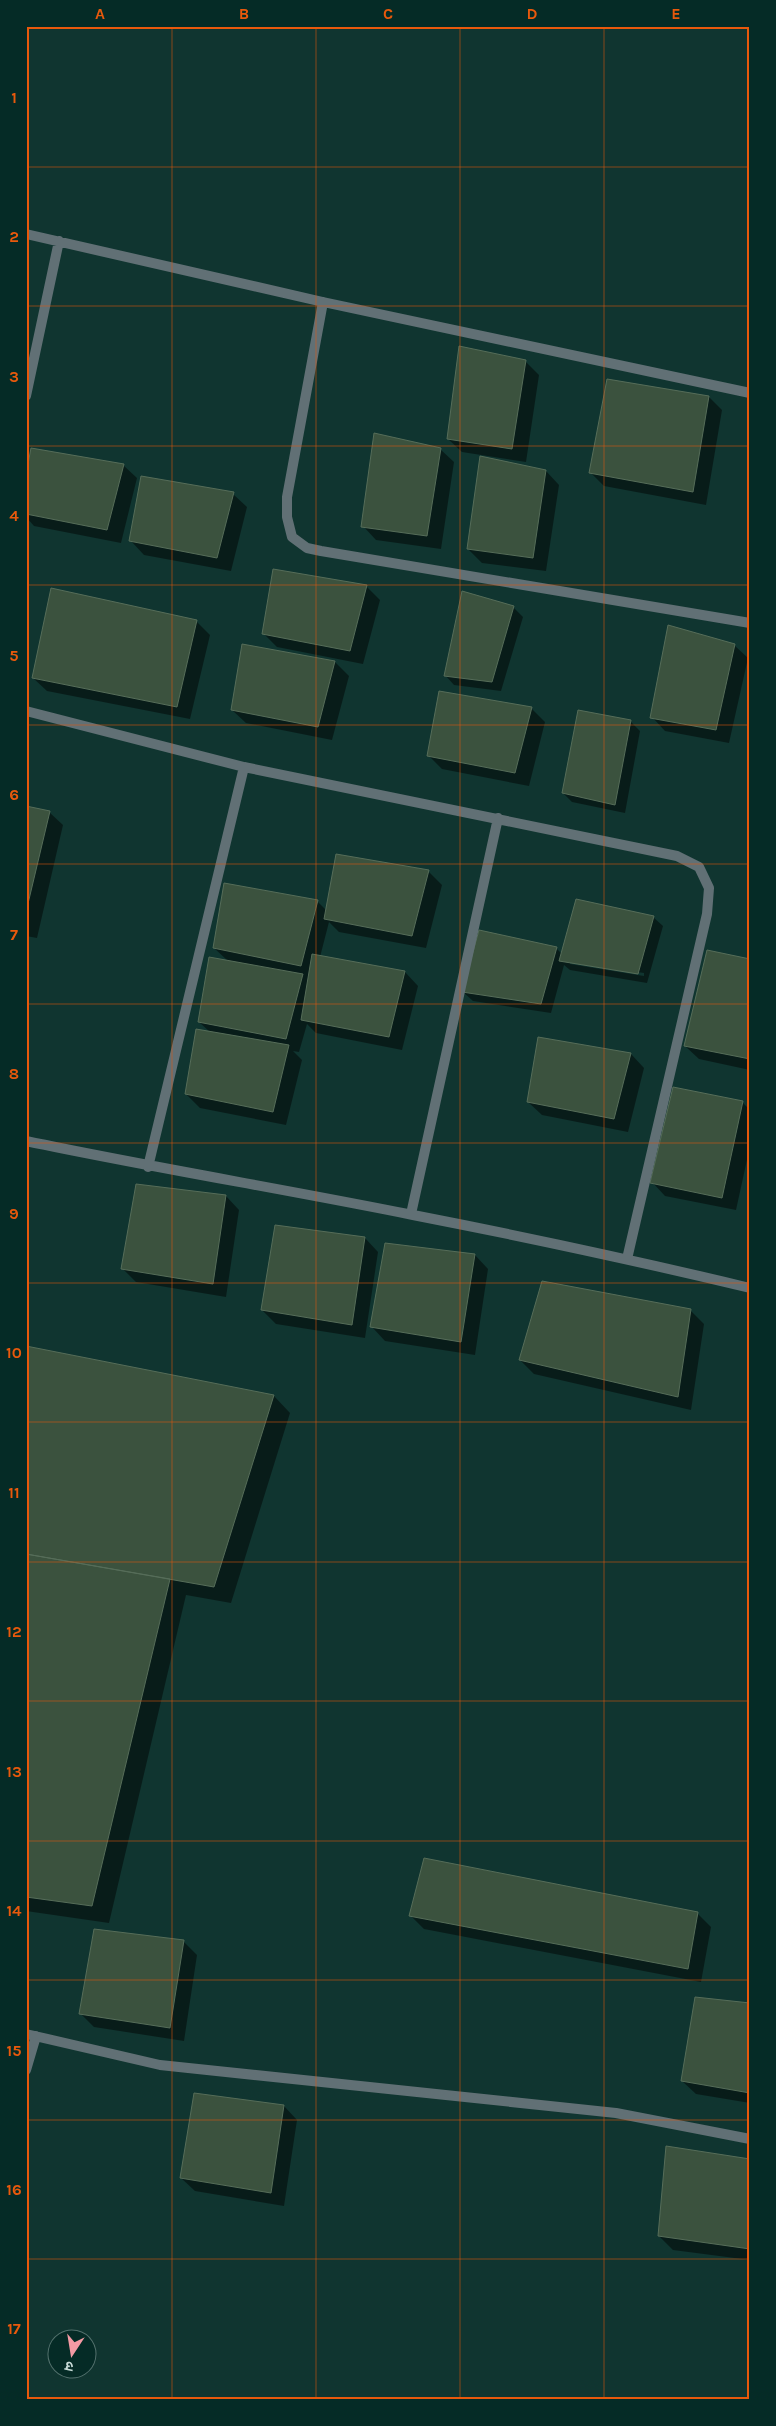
<svg xmlns="http://www.w3.org/2000/svg" width="776" height="2426" viewBox="0 0 776 2426" font-family="Karla,'Noto Sans Devanagari',sans-serif">
<style>
.shadow{fill:#0007;fill-rule:evenodd}
.building{fill:#3b523e;stroke:#566d59}
.lines{fill:none;stroke-linecap:round;stroke-linejoin:round}
.street{stroke:#617075;stroke-width:10}
.grid{fill:none;stroke:#e8590c;stroke-width:1;stroke-opacity:0.55}
.neatline{fill:none;stroke:#e8590c;stroke-width:2}
.grid-label{font-size:16px;text-anchor:middle;font-weight:bold;fill:#e8590c}
</style>
<rect width="100%" height="100%" fill="#103530"/>
<path class="shadow" d="M525,361L539,375L526,462L462,452L448,439Z
M709,397L722,410L706,505L604,486L591,473Z
M440,449L454,462L441,549L376,540L363,526Z
M123,465L137,478L121,543L34,526L26,517V482Z
M546,471L559,485L546,571L482,563L468,549Z
M233,494L247,507L231,571L144,555L131,541Z
M366,586L380,600L363,664L277,647L263,633Z
M513,607L523,617L501,691L454,685L445,675Z
M196,621L210,635L190,719L47,691L33,678Z
M734,645L748,658L729,743L665,731L652,717Z
M243,646L335,662L349,676L332,740L246,723L232,710Z
M531,708L545,722L529,786L442,769L429,756Z
M630,721L640,731L625,813L572,802L563,793Z
M26,807L49,812L63,825L37,938L26,936Z
M428,871L442,885L426,948L339,932L329,922L320,957L405,972L418,986L402,1050L316,1033L307,1024L299,1052L293,1051L302,1060L286,1125L200,1108L186,1094L211,1033L199,1022L228,961L214,948L317,901L327,911Z
M653,917L663,926L647,983L570,970L564,965L551,1013L473,1001L463,992L556,948L562,954ZM570,962L644,973V976L570,964Z
M750,961V1070L699,1059L685,1046Z
M631,1054L644,1068L628,1132L542,1115L528,1102Z
M743,1103L750,1110V1146L736,1210L665,1196L652,1182Z
M226,1196L239,1210L226,1297L136,1282L123,1269Z
M365,1238L378,1252L365,1338L276,1324L262,1310Z
M475,1255L488,1269L475,1355L385,1341L372,1327Z
M690,1310L704,1324L691,1410L534,1374L520,1360Z
M26,1348L274,1396L290,1413L231,1603L186,1595L109,1923L26,1911Z
M697,1913L711,1927L701,1982L424,1929L411,1916Z
M183,1941L197,1955L184,2041L94,2027L80,2013Z
M750,2005V2103L696,2094L682,2081Z
M284,2106L297,2120L284,2206L195,2191L181,2178Z
M750,2160V2260L673,2250L659,2236Z"/>
<path class="building" d="M459,346L526,360L512,449L447,439Z
M607,379L709,396L693,492L589,473Z
M374,433L441,448L427,536L361,527Z
M31,448L124,464L107,530L26,514V475Z
M480,456L546,470L533,558L467,549Z
M141,476L234,492L217,558L129,541Z
M273,569L367,585L350,651L262,634Z
M51,588L197,620L177,707L32,678Z
M462,591L514,606L492,682L444,676Z
M668,625L735,644L716,730L650,718Z
M242,644L335,661L318,727L231,710Z
M439,691L532,707L515,773L427,756Z
M578,710L631,720L615,805L562,793Z
M26,806L50,811L26,912Z
M336,854L429,870L412,936L324,919Z
M224,883L318,900L301,966L213,948Z
M576,899L654,916L638,974L559,961Z
M479,930L557,947L541,1004L462,992Z
M707,950L750,959V1059L684,1046Z
M312,954L405,971L389,1037L301,1020Z
M209,957L303,974L286,1039L198,1022Z
M196,1029L289,1045L273,1112L185,1094Z
M538,1037L631,1053L614,1119L527,1102Z
M673,1087L743,1101L722,1198L650,1183Z
M136,1184L226,1195L213,1284L121,1269Z
M275,1225L365,1237L352,1325L261,1310Z
M385,1243L475,1254L461,1342L370,1327Z
M542,1281L691,1309L678,1397L519,1360Z
M26,1346L274,1395L214,1587L26,1554Z
M26,1554L170,1579L92,1906L26,1897Z
M424,1858L698,1912L688,1969L409,1916Z
M94,1929L184,1940L170,2028L79,2014Z
M695,1997L750,2003V2093L681,2081Z
M194,2093L284,2105L271,2193L180,2178Z
M666,2146L750,2159V2249L658,2236Z"/>
<g class="lines">
<path class="street" d="M26,234L323,302L750,393
M323,302L287,497V517L292,537L307,548L321,551L750,623
M26,396L59,241
M26,711L244,767L677,856L699,867L709,888L707,914L627,1259
M26,1141C155,1168 284,1189 413,1215C526,1237 638,1261 750,1288
M148,1167L244,767
M411,1214L498,818
M26,2034L160,2065L616,2113L750,2139
M26,2070L36,2036"/>
</g>
<path class="grid" d="M172,26V2400M316,26V2400M460,26V2400M604,26V2400M26,167H750M26,306H750M26,446H750M26,585H750M26,725H750M26,864H750M26,1004H750M26,1143H750M26,1283H750M26,1422H750M26,1562H750M26,1701H750M26,1841H750M26,1980H750M26,2120H750M26,2259H750"/>
<rect width="776" height="2426" fill="none" stroke="#052b26" stroke-width="55"/>
<g transform="translate(72 2354) rotate(192)"><circle r="24" fill="#052b26" stroke="#53716d"/>
<path d="M0-4L9 19L0 12L-9 19Z" fill="#f49aa4"/>
<text y="-8" font-size="14" font-weight="bold" text-anchor="middle" fill="#c8dbd7">उ</text>
</g>
<rect x="28" y="28" width="720" height="2370" class="neatline"/>
<g class="grid-label">
<text x="100" y="19">A</text>
<text x="244" y="19">B</text>
<text x="388" y="19">C</text>
<text x="532" y="19">D</text>
<text x="676" y="19">E</text>
<text x="14" y="103">1</text>
<text x="14" y="242">2</text>
<text x="14" y="382">3</text>
<text x="14" y="521">4</text>
<text x="14" y="661">5</text>
<text x="14" y="800">6</text>
<text x="14" y="940">7</text>
<text x="14" y="1079">8</text>
<text x="14" y="1219">9</text>
<text x="14" y="1358">10</text>
<text x="14" y="1498">11</text>
<text x="14" y="1637">12</text>
<text x="14" y="1777">13</text>
<text x="14" y="1916">14</text>
<text x="14" y="2056">15</text>
<text x="14" y="2195">16</text>
<text x="14" y="2334">17</text>
</g>
</svg>
